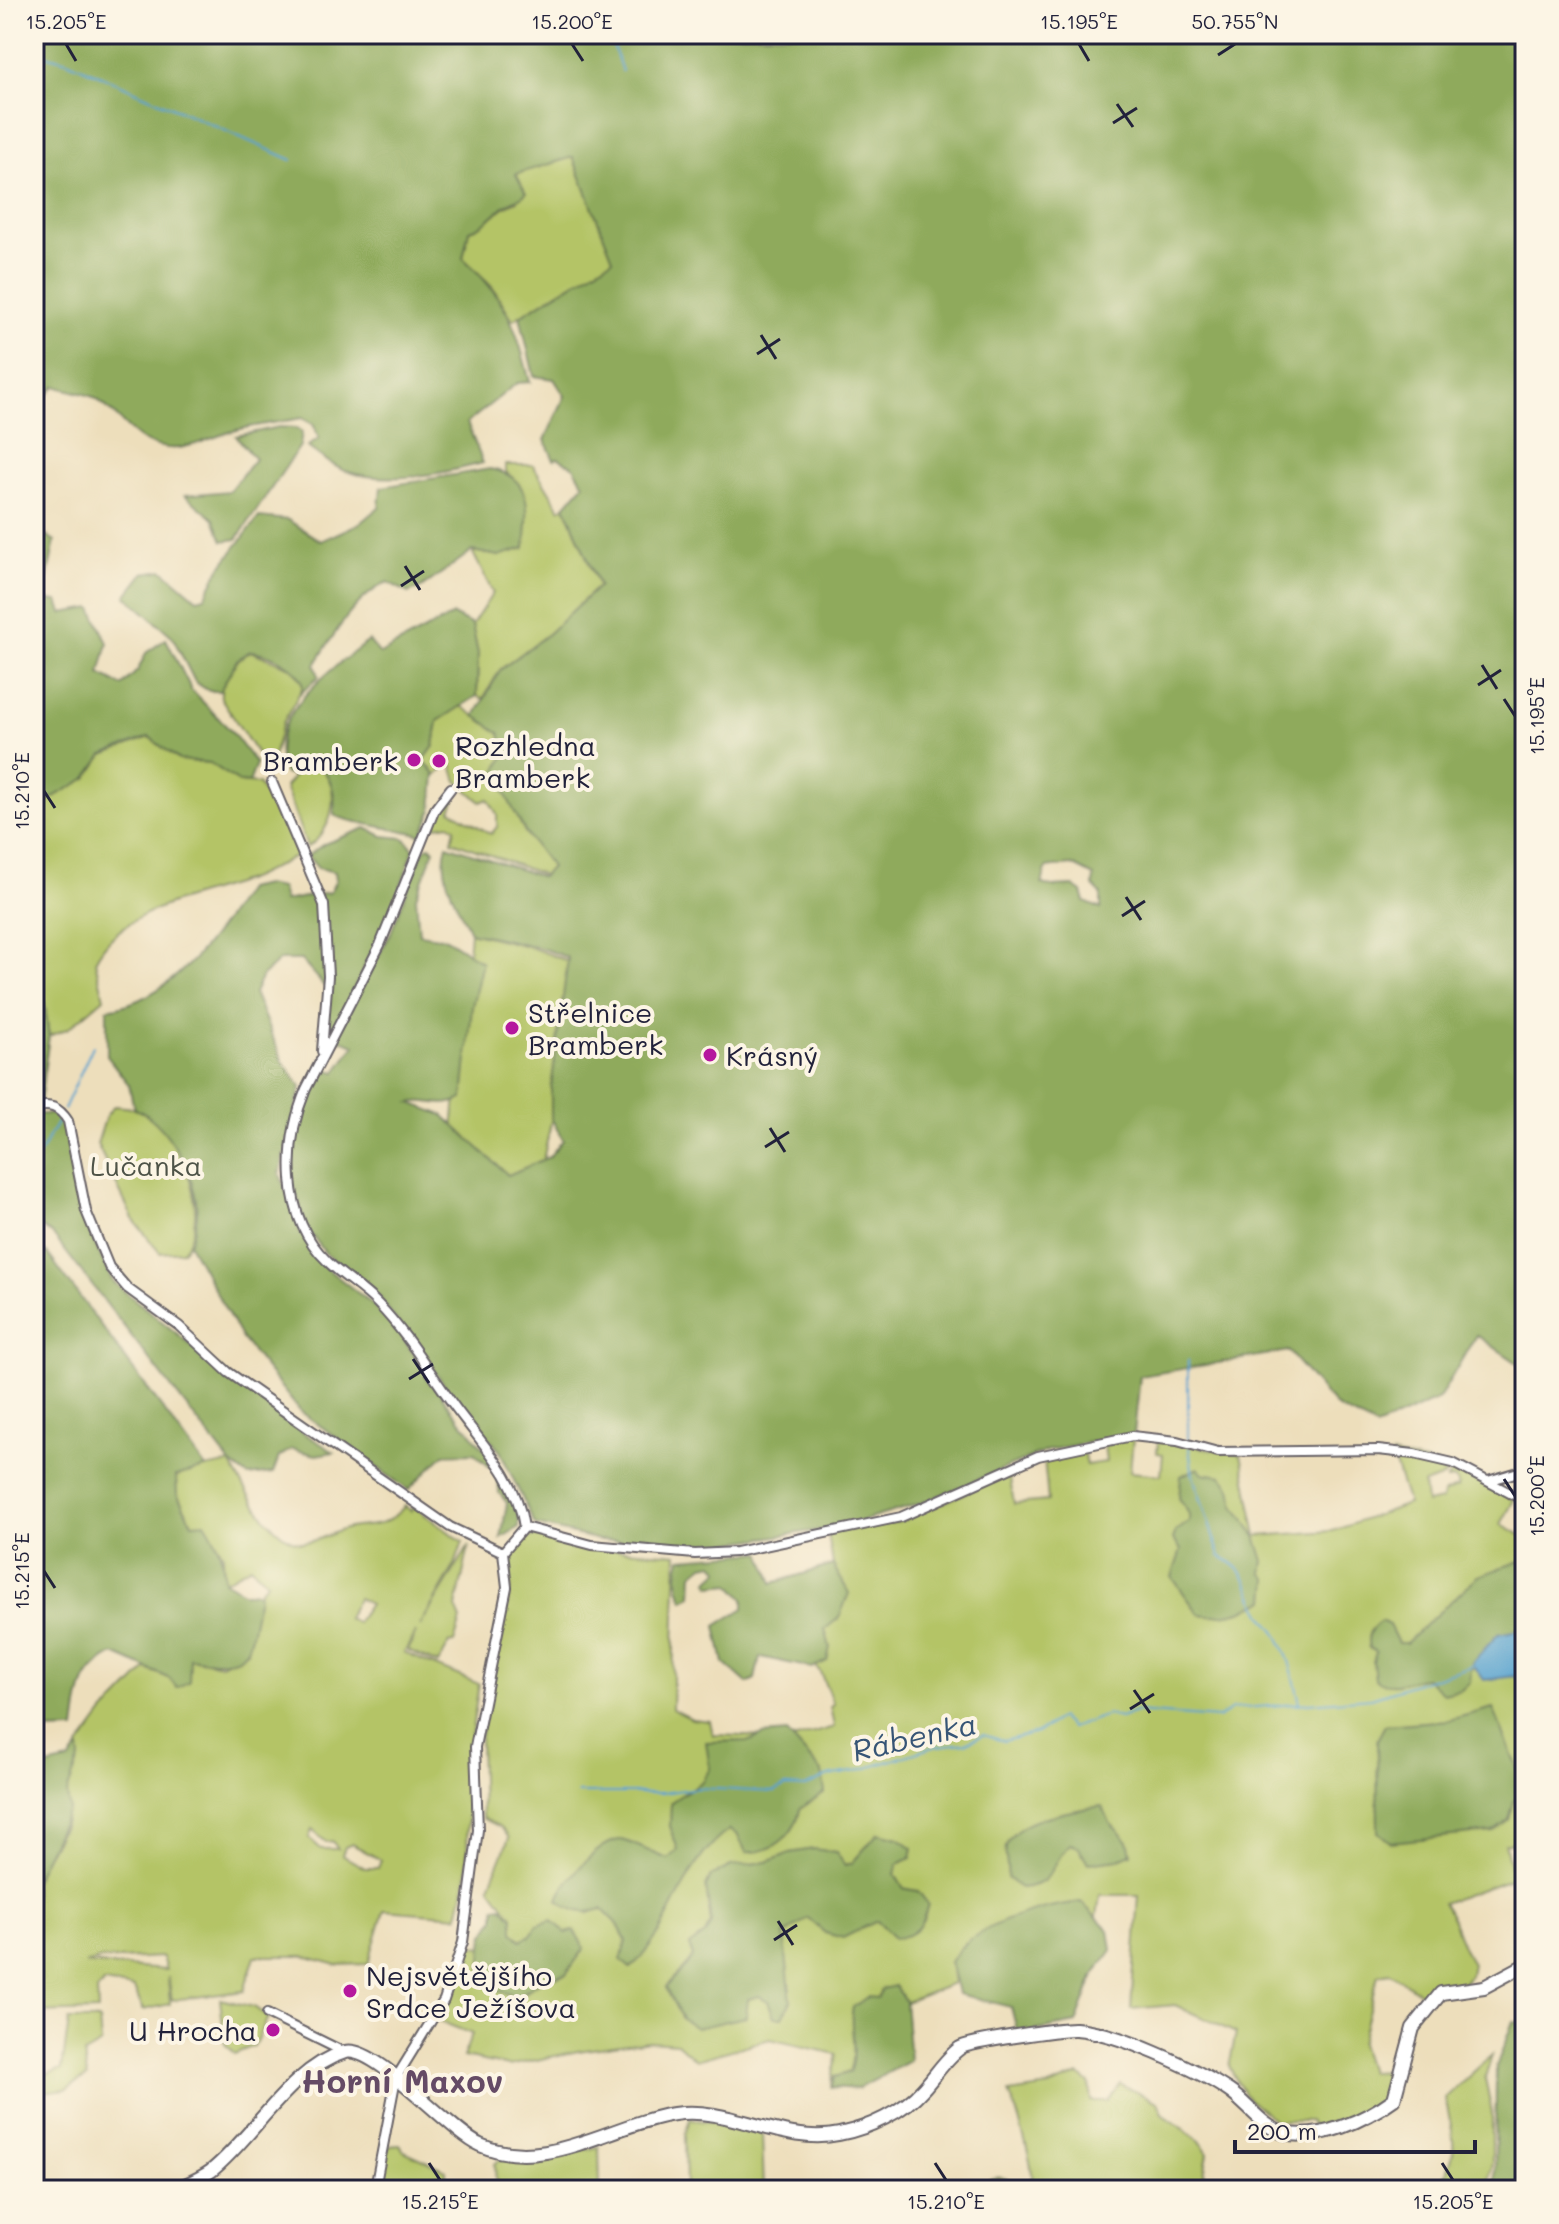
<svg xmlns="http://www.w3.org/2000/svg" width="1559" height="2224" viewBox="0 0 1559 2224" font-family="Mali,sans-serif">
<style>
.green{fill:#b4c466;stroke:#6b7350;stroke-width:2;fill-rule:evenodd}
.forest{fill:#8faa5b;stroke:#58664b;stroke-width:2;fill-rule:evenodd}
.water{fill:#57a2cf;stroke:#3c6285;stroke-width:2}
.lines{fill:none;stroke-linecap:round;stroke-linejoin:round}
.stream{stroke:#57a2cf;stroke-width:2}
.street-casing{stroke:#696468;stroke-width:12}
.secondary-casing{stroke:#696468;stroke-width:16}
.street{stroke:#fff;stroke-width:8}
.secondary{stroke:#fff;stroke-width:12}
.ticks{fill:none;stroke:#22223b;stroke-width:3}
.poi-dot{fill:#b5179e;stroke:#fcf5e5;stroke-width:3}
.labels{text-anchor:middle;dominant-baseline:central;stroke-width:8;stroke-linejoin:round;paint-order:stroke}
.poi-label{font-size:28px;fill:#22223b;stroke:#fcf5e5;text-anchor:start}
.park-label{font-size:28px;fill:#4e5348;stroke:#fcf5e5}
.water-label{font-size:30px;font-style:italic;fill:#375576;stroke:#fcf5e5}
.quarter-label{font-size:32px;font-weight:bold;fill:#654b66;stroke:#fcf5e5}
.neatline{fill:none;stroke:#22223b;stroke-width:3}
.ticks-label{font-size:20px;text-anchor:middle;fill:#22223b}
</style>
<rect width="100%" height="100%" fill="#fcf5e5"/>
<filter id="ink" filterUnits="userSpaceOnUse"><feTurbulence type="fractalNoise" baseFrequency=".0125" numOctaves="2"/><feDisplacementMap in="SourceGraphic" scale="16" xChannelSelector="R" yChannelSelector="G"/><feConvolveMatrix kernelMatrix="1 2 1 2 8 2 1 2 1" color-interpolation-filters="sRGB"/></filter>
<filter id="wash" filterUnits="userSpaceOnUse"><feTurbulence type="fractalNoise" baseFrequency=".006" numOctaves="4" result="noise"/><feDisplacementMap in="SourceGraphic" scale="32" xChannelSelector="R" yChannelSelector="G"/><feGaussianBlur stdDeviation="1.8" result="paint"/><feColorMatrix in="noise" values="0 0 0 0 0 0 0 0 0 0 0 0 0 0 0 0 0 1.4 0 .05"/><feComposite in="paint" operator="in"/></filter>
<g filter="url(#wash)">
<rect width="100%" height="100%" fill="#eddebb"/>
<path class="green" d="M573,157L613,259L513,320L491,285L463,258L469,230C489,225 498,206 518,201L516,174Z
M506,465H533L560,509L565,506L599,586L549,633L500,670L483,699L477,696L478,654L472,625L493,593L472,551L499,556L514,479L506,472Z
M250,651L293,668L304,685L283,723L271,763L259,757L221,698C219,681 235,659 250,651Z
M461,706L500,733L525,832L552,867L544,875L452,841L455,828L449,824L432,827L437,811L451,797L455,801L451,810L491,834L497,827V814L488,799L481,802L457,781L451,762L436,776L424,760L434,746L438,721Z
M149,737L179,760L210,763L239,782L258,784L299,845L300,855C281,862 263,875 244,881C194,898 121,908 95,961L104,998L69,1028L49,1036L40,972L34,961V808L87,778L103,755Z
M312,762C346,777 334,834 307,847L285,787L302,766Z
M470,932L527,946L568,961L557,1094L542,1165L517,1191L453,1131Z
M114,1106C123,1107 137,1107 145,1112C182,1135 213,1215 183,1251L160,1253L133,1219L97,1144L106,1116Z
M1133,1438L1130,1472L1161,1475L1163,1454L1157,1453L1158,1440L1241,1454L1257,1536L1333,1531L1408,1504L1392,1455L1449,1467L1444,1477L1424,1484L1426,1503L1442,1500L1443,1494L1458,1487L1455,1479L1447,1480L1453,1469L1514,1500L1501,1524L1525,1537V1840L1505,1844L1513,1878L1443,1903C1458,1922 1458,1943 1472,1963L1470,1975L1463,1983L1440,1988L1427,1997L1390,1973L1378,1975L1360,2044L1369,2072L1397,2071C1389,2112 1348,2118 1313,2127L1309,2121H1275L1244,2094L1229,2066L1236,2033L1175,2005L1131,2009L1139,1895H1100L1095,1931L950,1962L953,1984L905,2002L895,1986C880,1997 855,2020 854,2040C853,2052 855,2061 850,2072L835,2077L831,2087L836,2054L770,2039L696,2060L677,2043L649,2041L578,2051L509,2066L463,2057L472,2034L439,2021L467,1945L484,1947L526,1993L534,1983L566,1974V1933L561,1929L521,1940L513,1932V1917L490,1886L509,1838L501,1827L482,1818L480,1739L511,1586C510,1566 512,1538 536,1536L587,1547L677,1554L672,1709L692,1719L710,1721L713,1735L797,1738L834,1727L830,1706L833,1704L821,1674L767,1585L833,1565L828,1533L900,1522L1009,1473L1014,1504L1048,1501L1044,1458L1083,1449L1086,1465L1106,1462L1104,1444ZM622,1840L612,1917L602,1908L589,1913Z
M230,1463C244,1486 271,1539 300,1542C318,1543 333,1531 349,1528C377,1524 383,1529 405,1506L411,1511L414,1507L463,1542L455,1565L420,1626L469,1546L456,1607L461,1620L454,1643L449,1644L438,1664L408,1651L416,1632L404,1653L479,1684L468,1756L467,1875L458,1916L384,1910L368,1964L337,1965L304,1956H255L244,1991L172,2000L168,1977L170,2004L143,2010L134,1988L104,1983L97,1991L98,2011L34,2013V1881C41,1860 54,1845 63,1826C70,1810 64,1797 69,1783C73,1770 80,1761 79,1747L104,1713L147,1669L169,1678L190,1658L221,1664L247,1651L258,1592L267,1582L251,1566L224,1581L223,1554L205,1523H192L177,1494L175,1478L186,1472ZM358,1598L369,1604L356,1623L347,1618ZM312,1830L326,1842L332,1841L338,1849H321L309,1838ZM352,1844L381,1860L378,1868H365L342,1855L345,1847ZM162,1957L166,1970L85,1964L99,1960Z
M220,1999L254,2007L268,2017L254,2046L234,2054L225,2044Z
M69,2020H99L101,2044L84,2054L87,2077L66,2089L34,2093V2075L35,2078L62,2069Z
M1492,2055L1485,2079L1492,2113V2163L1487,2190H1437C1461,2153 1454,2140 1445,2098Z
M1079,2075L1089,2083L1091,2101H1107L1120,2084L1158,2102L1163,2114L1200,2141L1208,2153L1204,2174L1215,2190H975C990,2173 1004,2175 1022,2186L1032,2178C1033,2165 1016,2107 1009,2093L1049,2087Z
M690,2119L755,2129L762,2134L764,2190H686L685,2134Z
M400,2145L404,2151L446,2170V2190H380L389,2146Z
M599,2147L600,2190H496L495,2164L500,2159L526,2160Z"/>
<path class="forest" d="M34,34H1479L1486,40L1492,34H1525V1368L1476,1335L1439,1399L1376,1427L1336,1407L1288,1351L1140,1376L1134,1434L1049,1450L919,1504L842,1527L714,1545L599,1540L535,1525L500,1451L459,1404L378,1296L327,1255L307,1229L289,1170L297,1134L322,1068L336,1072L355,1045L335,1038L391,932L423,850L430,846L434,850L416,897L419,934L445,938L482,962L472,1007L463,1099C438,1110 432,1098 411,1103L443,1115L508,1175L549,1157L563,1140L551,1118V1089L568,958C536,944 504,940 470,932C458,905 437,875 447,845L542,877L551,867L525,832L495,774L505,754L500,733L475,716L500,670L549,633L599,586L565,506L584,484L574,467L558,458L554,460L545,440L565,396L554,379L534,376L520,316L613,259L573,157L516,174L526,193C519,200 511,201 503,207C490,217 485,226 469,230L463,258C508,300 515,324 530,382L517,383L467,423L483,463C441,474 387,485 345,471C332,466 318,454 307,447L319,438L313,424L302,418C282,422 258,424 237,430C202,439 178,460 143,440C124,429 110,405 91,396C80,392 66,390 55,386L34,412ZM1072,865L1094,876L1093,886L1101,894V909L1085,902L1082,892L1073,886L1052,887L1042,884L1046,868Z
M279,427L296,428L302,432L300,446L237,539L223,541L214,519L185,495L229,491L255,459L236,436Z
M490,469C535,477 528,512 525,548L499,556L472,551L421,588L408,593L388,582C356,596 333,635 315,665L319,676L302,692C307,668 269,653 250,651L237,660L220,691H209L195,682L172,636L126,596L144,573L163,570L197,599L205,597L220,568L259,517L288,520L321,541L360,523L379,507L381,487Z
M46,535L55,541L47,579L36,600L58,601L62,613L92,608L108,643L100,674L122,686L138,670L146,653L166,639L192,691L231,731L256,764L249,783L239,782L210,763L179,760L149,737L103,755L87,778L34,808V545Z
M453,615L472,625L478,654L477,696L438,721L434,746L424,760L435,775L432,811L422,835C405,830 343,822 334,815C336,795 332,771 312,762L291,776L285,774C259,721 331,668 369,641L380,654Z
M366,828L383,836L404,838L414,849L394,905L329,1041L325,1024V987L301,960H280L262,976L254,993L283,1062L301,1087L280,1174L300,1231L320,1263L372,1304L403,1338L451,1409L492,1458L519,1516V1527L501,1538L507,1503L499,1493L498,1474L474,1453L444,1454L408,1490L300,1411L242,1339L189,1244C192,1234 197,1223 197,1213C198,1180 166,1118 134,1109L129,1085L107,1056V1009C171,1000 213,940 246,889L265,885L281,888L284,901L330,892L336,880L335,872L318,868L307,856L324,844Z
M34,961L40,972L49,1036L40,1102L34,1105Z
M34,1114H49L65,1119L83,1219L113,1282L289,1424L334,1452L316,1455L292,1449L279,1457L273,1473L248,1476L230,1463L53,1235L34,1223Z
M34,1245L48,1254L206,1468L176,1476L177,1494L192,1523L205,1522C218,1542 224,1558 224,1581L245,1593L258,1592L259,1597C245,1652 258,1669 190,1658L189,1681L177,1688L169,1678L114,1654C79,1672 80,1694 75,1730L43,1731L34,1727Z
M1198,1468L1203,1473L1222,1476L1231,1488L1235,1506L1256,1536L1264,1561L1262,1573L1268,1579L1266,1600C1243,1612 1224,1618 1199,1614L1172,1577L1181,1550L1173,1539L1176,1531L1189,1522V1514L1179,1498L1181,1476Z
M761,1552L773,1583L833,1565L849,1593L839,1618L825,1629L830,1647L827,1661L812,1668L760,1657L755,1679L747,1683L724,1663L716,1626L744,1608V1599L731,1584L711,1586L708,1581L720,1570L714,1563L704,1565L693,1574L692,1596L684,1600C677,1586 676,1573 681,1558Z
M1518,1562H1525V1622L1471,1669L1470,1683L1461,1690L1444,1694L1426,1678C1406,1679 1395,1691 1375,1679L1373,1662L1376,1652L1369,1648C1366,1634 1370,1629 1381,1621L1389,1625L1398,1643H1406L1478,1576Z
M1493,1708L1525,1787L1523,1795L1514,1801L1509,1820L1493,1832L1390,1842L1378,1832L1377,1740L1385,1725L1449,1720Z
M787,1733L822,1772L825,1792L800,1809C796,1835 772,1854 746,1852L737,1834L729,1830C679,1865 674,1931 630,1968L621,1960L626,1941L619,1926L602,1909C583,1915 573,1912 558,1900C563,1881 601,1840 621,1840C629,1840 657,1856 668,1859L678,1850L670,1826L671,1802L702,1781L710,1769L706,1742L750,1741L763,1735Z
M79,1747L80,1757L67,1792L69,1809L34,1880V1769L69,1761Z
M1102,1806L1110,1823L1128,1841L1131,1854L1119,1859L1088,1863L1079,1847L1070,1844C1048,1865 1057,1885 1020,1888L1007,1878C1009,1868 1004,1856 1006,1847C1012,1817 1078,1810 1102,1806Z
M878,1833L899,1838L913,1848L911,1858L898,1864L895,1874L903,1888L918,1891L928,1904C923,1924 916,1937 894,1938L877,1921L843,1938L825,1933L808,1918L784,1935L791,2001L783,2017H774L768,2001L759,1996L748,1999L746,2017L696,2028L682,2019L666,1988C674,1975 686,1970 693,1956L689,1946L705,1934L711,1923L706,1887L711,1876L731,1866L767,1862L790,1853L813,1849L836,1852L845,1865L852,1863Z
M1081,1902L1109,1930L1112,1950L1094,1975L1076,2023L1018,2034L1011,2007L958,1994L950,1962C969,1925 1042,1906 1081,1902Z
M502,1906L513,1917V1932L521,1940L531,1935L537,1925L552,1920L566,1933L574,1931L585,1948L566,1974L548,1977L518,1996L498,1991L487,1982L481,1969L484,1936L495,1918V1907Z
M895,1986L905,2002L910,2061L858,2089L831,2087L835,2077L850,2072C859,2050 848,2029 853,2007L867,1997L877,1998L882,1989Z
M1513,2021L1525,2023V2190H1495L1496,2067Z"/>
<path class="water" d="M1525,1629V1675L1484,1680L1472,1663L1498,1634Z"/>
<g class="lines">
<path class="stream" d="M609,34L622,71
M34,52L67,61L292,160
M64,1109L93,1046
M34,1163L61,1116
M1188,1360V1442
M1189,1448L1193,1476L1220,1556C1250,1571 1245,1584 1260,1610C1264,1618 1270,1624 1275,1631C1289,1653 1294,1678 1300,1703
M578,1793H661L698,1788L774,1792L786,1786L805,1787L828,1776L858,1771L937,1746L965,1743L983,1735L1004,1741L1037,1733L1060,1718L1071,1728L1108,1715L1120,1718L1136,1712L1218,1718L1232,1709L1371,1698L1475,1665"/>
</g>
</g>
<g filter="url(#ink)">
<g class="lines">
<defs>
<path id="street" d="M272,782L324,905L328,976L322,1051
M451,788L435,809L380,945L306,1089C284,1142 281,1217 327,1261C343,1277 363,1288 378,1304C408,1335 430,1373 455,1407C483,1445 517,1478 524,1527L503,1552
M34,1108C50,1103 59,1107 68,1121L86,1211L109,1267L127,1288L179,1326L228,1372L450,1527L503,1552
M1488,1481L1525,1470
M524,1527L592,1545L695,1554L736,1552L901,1517L1038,1456L1132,1436L1177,1441L1218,1452L1378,1450L1414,1454L1453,1463L1525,1501
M267,2014L344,2052
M376,2183L396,2078L444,2000L463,1942L478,1830L475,1747L507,1587L503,1552"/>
<path id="secondary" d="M174,2190C187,2184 200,2179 211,2171C254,2137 289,2069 345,2052C375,2044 449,2131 480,2145C546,2174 610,2124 674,2114C729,2105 784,2146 839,2134C869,2128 903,2112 923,2089C935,2076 946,2058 960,2048C968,2042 1063,2028 1076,2029C1116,2032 1195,2068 1229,2091C1247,2103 1263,2128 1284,2133C1321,2141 1365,2120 1394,2099L1413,2028L1441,1993L1484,1987L1525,1965"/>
</defs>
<use href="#street" class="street-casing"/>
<use href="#secondary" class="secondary-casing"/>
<use href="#street" class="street"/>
<use href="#secondary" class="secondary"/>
</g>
</g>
<path class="ticks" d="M66,44L76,61M572,44L583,61M1079,44L1089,61M1218,55L1235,44M1117,104L1133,127M1113,123L1137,108M761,335L776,359M757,354L780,339M405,566L420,590M401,586L424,571M1482,665L1497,689M1478,685L1501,670M1504,699L1515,716M44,791L55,808M1126,897L1141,920M1122,916L1145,901M770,1128L785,1152M765,1147L789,1132M413,1359L429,1383M409,1379L433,1364M1504,1479L1515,1496M44,1571L55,1588M1134,1690L1150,1713M1130,1709L1154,1694M778,1921L793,1945M774,1940L797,1925M429,2163L440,2180M935,2163L946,2180M1442,2163L1453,2180"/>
<g class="poi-dot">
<circle cx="414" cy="760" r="8"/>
<circle cx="439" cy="761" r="8"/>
<circle cx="512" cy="1028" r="8"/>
<circle cx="710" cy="1055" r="8"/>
<circle cx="350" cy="1991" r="8"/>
<circle cx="273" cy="2030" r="8"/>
</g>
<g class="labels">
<g class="poi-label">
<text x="455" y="745">Rozhledna<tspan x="455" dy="32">Bramberk</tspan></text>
<text x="398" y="760" text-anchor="end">Bramberk</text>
<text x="528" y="1012">Střelnice<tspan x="528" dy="32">Bramberk</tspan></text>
<text x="726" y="1055">Krásný</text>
<text x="366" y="1975">Nejsvětějšího<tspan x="366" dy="32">Srdce Ježíšova</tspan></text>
<text x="257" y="2030" text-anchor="end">U Hrocha</text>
</g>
<g class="park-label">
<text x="146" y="1165">Lučanka</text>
</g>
<g class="water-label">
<text transform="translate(914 1736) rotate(-13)">Rábenka</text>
</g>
<g class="quarter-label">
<text x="402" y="2080">Horní Maxov</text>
</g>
</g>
<rect width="1559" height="2224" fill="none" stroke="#fcf5e5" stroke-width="88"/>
<path d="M1235 2140v12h240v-12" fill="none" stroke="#22223b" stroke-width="4"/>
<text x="1247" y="2140" font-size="24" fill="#22223b" stroke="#fcf5e5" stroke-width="6" paint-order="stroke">200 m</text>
<rect x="44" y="44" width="1471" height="2136" class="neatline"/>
<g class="ticks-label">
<text x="66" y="29">15.205°E</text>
<text x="572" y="29">15.200°E</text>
<text x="1079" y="29">15.195°E</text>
<text x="1235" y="29">50.755°N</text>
<text transform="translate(1537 716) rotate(-90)" y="7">15.195°E</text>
<text transform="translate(22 791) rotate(-90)" y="7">15.210°E</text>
<text transform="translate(1537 1496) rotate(-90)" y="7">15.200°E</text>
<text transform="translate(22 1571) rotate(-90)" y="7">15.215°E</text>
<text x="440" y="2209">15.215°E</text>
<text x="946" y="2209">15.210°E</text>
<text x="1453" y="2209">15.205°E</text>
</g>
</svg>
